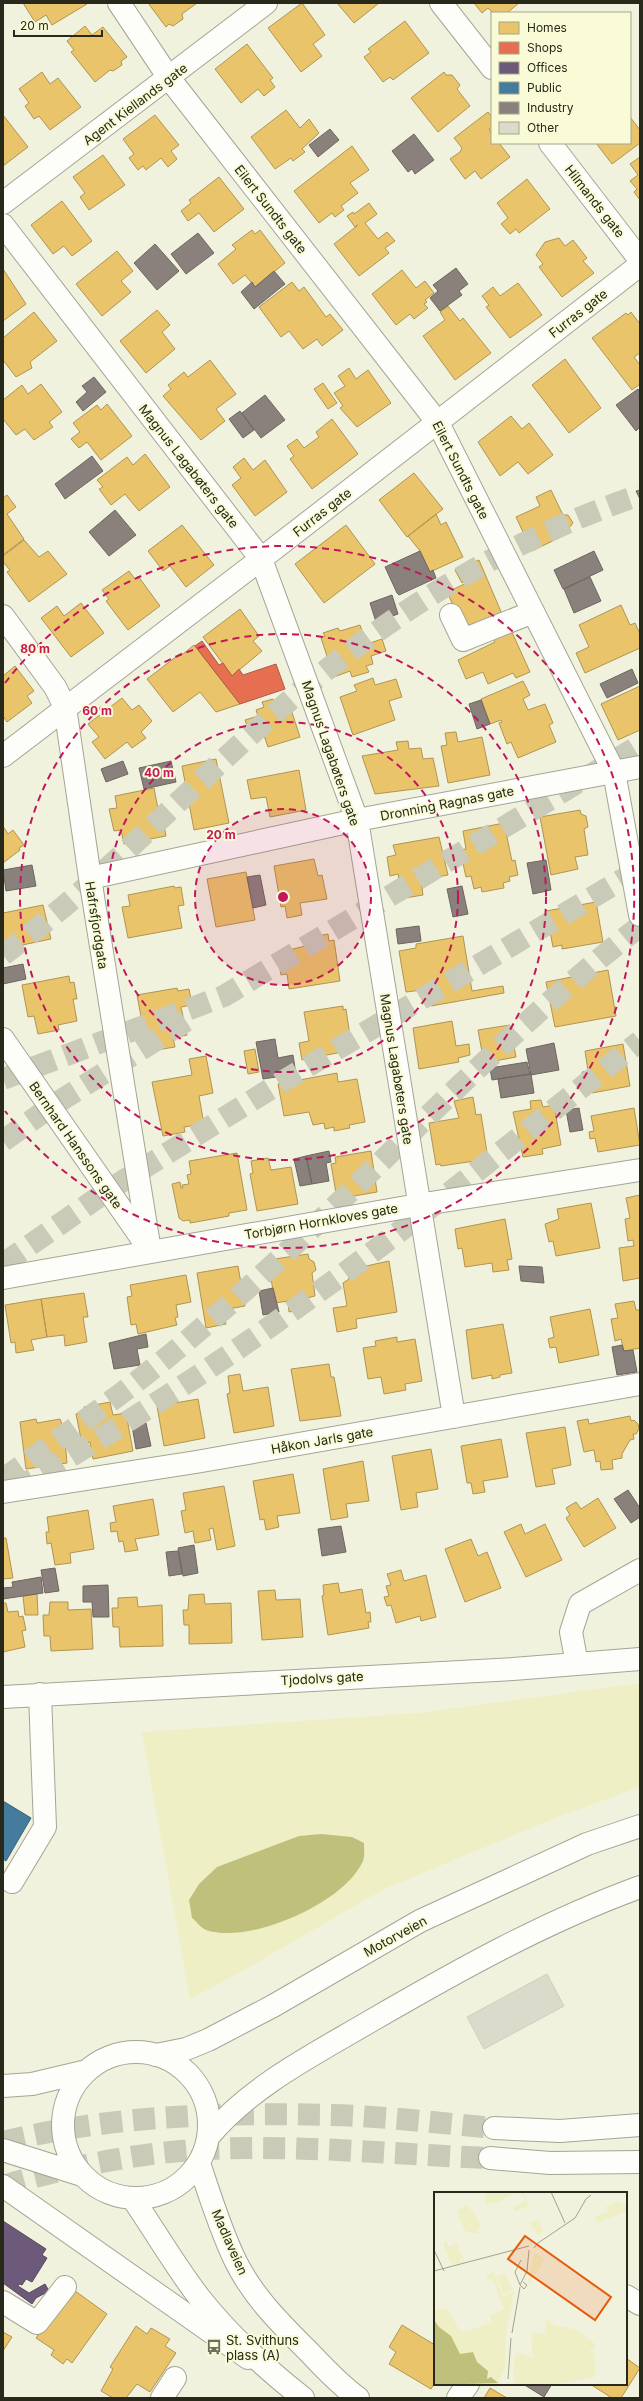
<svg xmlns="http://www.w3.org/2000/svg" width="643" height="2401" viewBox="0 0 643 2401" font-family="Inter,sans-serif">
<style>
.green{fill:#eeefc4}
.water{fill:#c0c07d}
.homes{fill:#e9c46a;stroke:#af9552}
.shops{fill:#e76f51;stroke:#ae5a41}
.offices{fill:#6d597a;stroke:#584a5e}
.public{fill:#457b9d;stroke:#3c6276}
.industry{fill:#8a817c;stroke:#6d665f}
.building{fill:#dadbcb;stroke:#cecebf}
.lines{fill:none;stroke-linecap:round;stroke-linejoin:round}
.highway-tunnel{stroke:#c9cab7;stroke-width:22;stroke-dasharray:22 11;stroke-linecap:butt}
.minor-casing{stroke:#a4a595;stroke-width:24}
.major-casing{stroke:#a4a595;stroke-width:24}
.highway-casing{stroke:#a4a595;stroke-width:24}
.minor{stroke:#fdfdfa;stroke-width:22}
.major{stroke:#fdfdfa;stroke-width:22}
.highway{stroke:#fdfdfa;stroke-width:22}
.ring{fill:none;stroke:#c2185b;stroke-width:2;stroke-dasharray:7 5}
.labels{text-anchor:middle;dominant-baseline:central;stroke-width:4;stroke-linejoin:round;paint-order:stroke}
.street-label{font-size:13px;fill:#28281b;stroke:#f9fad6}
.poi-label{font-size:13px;fill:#28281b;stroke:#f9fad6;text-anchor:start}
.inset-road{fill:none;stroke:#a1a190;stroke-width:1}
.view{fill:#e8590c;fill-opacity:0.15;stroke:#e8590c;stroke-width:2}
.inset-edge{fill:none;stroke:#28281b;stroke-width:2}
.centre{fill:#c2185b;stroke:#f9fad6;stroke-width:2}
.ring-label{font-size:12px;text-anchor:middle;font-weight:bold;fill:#c2185b;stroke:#f9fad6;stroke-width:4;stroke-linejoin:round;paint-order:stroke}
</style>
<rect width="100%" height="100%" fill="#f1f2de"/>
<path class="green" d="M640,1683V1787L555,1818L384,1889L237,1974L190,1999L142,1732L419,1713Z"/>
<path class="water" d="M321,1834L352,1837L364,1843C364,1848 365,1856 363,1861C345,1903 249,1945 206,1930C201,1928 196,1921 192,1918L189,1900L199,1884L217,1867L299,1836Z"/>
<path class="homes" d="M23,3H86L87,4L52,25L46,15L35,22Z
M148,3H197L182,14L183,19L173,26L169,24L166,27Z
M302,3L325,35L313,44L322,56L301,72L268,28Z
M337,3H379L354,23Z
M474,3H519L507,13H493L488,8L482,13Z
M405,21L429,53L393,80L390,77L383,82L364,57L371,52L368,49Z
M85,26L92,35L103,27L127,57L121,61L122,65L113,71L110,70L95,82L71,52L74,50L67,41Z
M247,44L273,78L270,80L275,87L264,96L258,89L241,103L215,69Z
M42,72L50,84L58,78L81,107L50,130L39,116L34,119L25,106L29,103L19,89Z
M444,72L446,75H452L460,85L457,89L470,106L438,132L411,98Z
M286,110L300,128L309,119L319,133L302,149L305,152L293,161L291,158L275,169L251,137Z
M488,112L492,117V127L489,129L492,134V143H499L510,157L481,179L475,171L465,179L450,159L460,152L462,148L454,138Z
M3,115L28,147L3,166Z
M155,115L179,145L171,151L177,159L168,167L161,158L146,170L143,166L138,170L129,158L134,154L123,139Z
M630,117L640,130V143L612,164L596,143H630Z
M352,146L369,170L350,183L358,193L341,206L344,210L335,217L332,213L319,223L294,191Z
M103,155L125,185L89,210L80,197L85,193L73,177Z
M640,157V200L634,192L637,189L630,181L638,175L630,164Z
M219,177L244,209L214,232L199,213L188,221L181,211L191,203L189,200Z
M527,179L550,209L519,233L516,229L510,234L501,224L508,218L497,203Z
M62,201L92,241L72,256L64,246L53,254L31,225Z
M369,203L377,214L365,223L378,239L387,232L395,241L385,248L389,253L359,276L334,244L358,225L355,227L347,216L353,212L354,214Z
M252,230L255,234L260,230L285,263L255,287L245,275L233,284L218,264L236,249L232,245Z
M559,238L565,246L573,240L587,258L583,261L594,273L562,297L539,267L543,264L536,255L545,242Z
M117,251L133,271L121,281L131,292L102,316L76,284Z
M3,269L26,304L3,321Z
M402,270L416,288L425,281L434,293L425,300L427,302L424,304L428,308L414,319L410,314L396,325L372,294Z
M292,282L299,291L304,287L326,317L330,314L343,330L322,346L317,339L303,349L289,331L281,337L259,307Z
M518,283L542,315L510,338L486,307L489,305L482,296L493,287L500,296Z
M448,306L460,321L463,318L491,353L455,380L423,336L445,320L440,312Z
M157,310L170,325L162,332L175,349L146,373L120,341Z
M34,312L57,341L30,362L32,368L16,377L3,360V338Z
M631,312L640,324V353L634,357L640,365V384L632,390L592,338L626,313L628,315Z
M565,359L601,408L569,433L532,385Z
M210,360L236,394L216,409L225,421L201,440L163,396L171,389L168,385L184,372L188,377Z
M349,368L356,379L368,370L391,403L357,427L340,408L343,406L334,393L345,386L338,376Z
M323,383L337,403L328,409L314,389Z
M41,384L62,412L49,422L53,427L34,440L25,429L16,435L3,419V400L22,385L28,394Z
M107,404L132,436L101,460L87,442L79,448L71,439L80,432L73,423L97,405L101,410Z
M511,416L522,429L529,423L553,455L528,474L518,462L500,476L478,442Z
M332,419L358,454L312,489L290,459L294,456L287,446L297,439L304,448L319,437L316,432Z
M145,454L170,487L139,511L125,494L111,505L99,489L103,487L97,480L127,457L133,465Z
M244,458L253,470L265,460L287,492L255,516L232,485L241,478L233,467Z
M414,473L443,509L407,537L379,500Z
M551,490L563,515H568L573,523L569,528L571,532L532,551L516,517L540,506L536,497Z
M7,495L16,507L7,514L24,539L3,555V498Z
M436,514L441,525L446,522L463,557L430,572L420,551L408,536Z
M182,525L214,565L186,587L170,566L163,571L148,551Z
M346,525L375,564L324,603L295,564Z
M24,540L39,557L48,551L67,574L29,602L7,572L10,570L3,562V556Z
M479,560L502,614L465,631L447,592L469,582L468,580L462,583L455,570Z
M129,571L135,579L138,576L160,606L128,630L106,601L109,599L102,590Z
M81,603L104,633L71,657L41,618L57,606L64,616Z
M621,605L630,625L635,623L640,634V648L585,673L576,653L589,647L579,625Z
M240,609L259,636L253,641L262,651L232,676L203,637Z
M360,625L367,644L382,639L386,651L371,656L373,664L366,666L369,672L352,677L350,671L334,677L321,638L325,636L323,633L338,628L340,631Z
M511,630L530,672L516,678L513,673L488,684L483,672L466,679L458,660L495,642L493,638Z
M194,645L195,646L240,704L216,712L200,692L173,712L147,679L181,653L183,654Z
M15,666L34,691L27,696L32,703L7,722L3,716V676Z
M373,678L375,685L396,679L402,697L389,701L395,720L353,735L340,697L357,691L354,685Z
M523,681L530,695L523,699L528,710L545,704L553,723L549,725L556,742L518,758L511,742L507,744L499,723L502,722L501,720L490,724L481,699Z
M640,686V730L618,740L601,704Z
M122,698L132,710L139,705L152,721L141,732L146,738L132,748L127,742L105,759L92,742L99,737L88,724Z
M273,699L275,704L288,700L300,737L268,747L261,727L249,731L245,720L258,716L256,710L264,707L262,702Z
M456,732L458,742L482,737L490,775L448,783L441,746L447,745L445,733Z
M408,741L409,749L421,748L423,759L433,758L439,786L375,794L362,756L398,750L396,742Z
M216,759L229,823L194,830L182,766Z
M299,770L306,810L270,817L266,797L251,799L247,780Z
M154,788L159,814H162L166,836L124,844L121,830L114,831L109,809L117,808L115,796Z
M580,810L581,814L586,816L588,827L584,829L588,855L575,857L578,869L551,875L540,817Z
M504,823L512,861L515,860L518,875L509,877L510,881L503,883L504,888L482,892L481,887L474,889L471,876L466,877L460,850L466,849L463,831Z
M3,826L8,834L13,830L24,845L19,848L20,850L3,863Z
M439,837L448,875L421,880L423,895L405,898L403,883L400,884L398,874L390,876L387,857L396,855L393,845Z
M314,859L318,876L322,875L327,899L300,903L302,915L287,918L285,906L281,907L274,866Z
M246,872L255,920L216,927L207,879Z
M174,886L175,888L181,887L184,905L178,906L182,928L128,938L122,907L130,906L128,895Z
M596,902L603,942L562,949V945L553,947L546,911Z
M43,905L51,939L3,949V913Z
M328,934L329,941L334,940L340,981L289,989L287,974L281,975L277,953L313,944L312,937Z
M463,936L472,991L503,986L504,993L431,1006L428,992L423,993L422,990L406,992L399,951L416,948V944Z
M608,970L616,1016L555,1027L546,982Z
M69,976L70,983L74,982L77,999H73L77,1021L58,1025L59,1030L38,1034L34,1016L28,1017L22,985Z
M177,988L178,991L189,989L192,1005L181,1007L187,1035L173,1038L175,1047L150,1051L147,1038H145L137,995Z
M343,1006V1010L346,1009L352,1050L302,1060L299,1043L309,1041L304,1012Z
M452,1021L456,1046L469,1044L470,1055L458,1058L459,1062L419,1069L413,1028Z
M510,1025L516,1057L484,1063L478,1030Z
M623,1044L630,1086L592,1093L591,1090L584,1091L582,1072L588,1071L585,1051Z
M255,1049L259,1072L248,1074L244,1051Z
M206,1056L213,1093L199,1096L204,1124L184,1127L185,1132L163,1136L152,1082L192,1075L189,1059Z
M337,1073L338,1082L357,1079L365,1122L349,1125L350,1128L334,1131V1127L325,1129L324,1123L313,1125L309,1112L284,1116L278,1084Z
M473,1097L476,1115L481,1114L488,1159L441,1166L440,1164L436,1165L429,1123L459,1118L454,1101Z
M541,1100L543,1107L554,1105L561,1145L542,1149L543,1154L523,1157L513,1112L531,1109L530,1101Z
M634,1108L640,1145L598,1152L595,1138L590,1139L589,1132L594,1131L591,1116Z
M371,1151L377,1192L337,1199L331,1164L336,1163L335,1157Z
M237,1153L247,1210L229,1213V1216L190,1223V1220L183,1221L179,1218L172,1184L180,1182L181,1188H183L182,1185L189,1184L187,1175L191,1174L189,1161Z
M268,1158L271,1170L291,1167L298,1204L257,1211L250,1174L253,1173L251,1161Z
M640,1195V1278L623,1281L619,1248L634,1246L633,1240L628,1241L625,1219L630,1218L626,1198Z
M591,1203L600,1248L556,1256L553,1241L549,1242L545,1224L559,1219L557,1209Z
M505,1219L512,1259L507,1260L509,1270L493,1272L492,1263L465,1267L462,1248L458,1249L455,1229Z
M308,1254L309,1259L314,1262L316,1270L312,1273L315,1296L303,1299L305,1309L289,1312L288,1301L275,1303L268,1260Z
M389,1261L397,1312L356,1319L357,1328L337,1332L333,1308L347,1306L343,1283L349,1279L348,1270Z
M238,1266L245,1306L223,1310L226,1324L206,1328L197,1273Z
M186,1275L191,1302L176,1305L178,1317L175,1318L177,1325L138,1334L136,1324L131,1325L127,1297L132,1296L130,1285Z
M84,1293L88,1317H83L87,1342L65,1346L64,1335L47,1337L41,1299Z
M41,1299L47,1337L31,1340L34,1350L16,1353L15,1342L11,1343L5,1305Z
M634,1301L636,1310H640V1348L624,1351L621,1339L615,1341L611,1319L618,1318L615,1304Z
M590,1309L599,1355L559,1363L556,1347L550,1348L548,1339L554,1337L550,1317Z
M503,1324L512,1373L500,1375V1377L492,1379V1375L472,1379L466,1330Z
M397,1337V1342L415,1339L422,1381L405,1384L406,1390L384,1394L381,1377L368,1379L363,1348L376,1346L375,1341Z
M329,1364L331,1377H334L341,1416L300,1421L291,1369Z
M240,1374L243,1391L268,1387L274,1426L234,1433L227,1394L230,1393L228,1376Z
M173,1392L175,1403L198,1399L205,1438L164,1446L157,1406H160L158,1395Z
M110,1402L113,1415L126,1413L133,1451L93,1459L90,1442L82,1444L76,1414L85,1412L84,1407Z
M630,1416L631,1421L634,1420L638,1424L639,1429L636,1434H633L634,1439L630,1440L622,1454V1458L612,1460L613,1469L601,1470L600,1461L596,1462L594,1450L584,1452L577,1421L588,1419L589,1424Z
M36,1419L37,1423L60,1419L64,1429L67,1463L26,1469L20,1422Z
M565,1427L571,1465L552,1469L555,1484L536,1487L526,1433Z
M501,1439L508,1477L483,1481L485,1492L473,1494L471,1483H467L461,1446Z
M431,1449L438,1489L416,1493L418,1507L401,1510L392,1456Z
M363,1461L369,1501L346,1504L348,1517L331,1520L323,1469Z
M293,1474L300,1513L277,1516L279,1527L266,1530L264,1519L260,1520L253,1481Z
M224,1486L235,1546L217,1550L213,1528L209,1529L211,1540L195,1543L193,1531L185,1533L181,1511L186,1510L183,1493Z
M598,1498L616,1528L584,1547L566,1518L570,1515L566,1508L576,1502L581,1509Z
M153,1499L159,1535L135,1539L138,1550L125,1552L123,1541L119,1542L117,1531L111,1532L110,1523L116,1522L113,1506Z
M88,1510L94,1549L70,1553L71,1563L55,1565L51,1543L47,1544L46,1532H49L47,1517Z
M521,1524L525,1534L545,1524L562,1560L526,1577L504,1532Z
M3,1538H6L13,1578L3,1579Z
M471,1539L478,1556L487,1552L501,1588L465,1602L445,1549Z
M401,1570L404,1581L426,1575L436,1617L421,1621L420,1616L396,1623L391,1605L387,1606L384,1597L389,1596L386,1586L391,1585L387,1574Z
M338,1583L340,1593L362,1589L366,1613L370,1612L371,1622H368L369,1628L328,1635L322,1596L324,1595L323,1585Z
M275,1590L276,1600L300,1599L303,1637L262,1640L258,1591Z
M37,1594L38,1615H25L23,1596Z
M204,1594L205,1604L231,1603L232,1643L189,1644V1625H184L183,1610H188L189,1595Z
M137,1597L138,1607L162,1605L163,1646L120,1647L119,1627H113L112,1608H118V1598Z
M50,1602H68V1610L91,1609L93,1649L51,1651L50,1636H44L43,1615H49Z
M3,1603H6L8,1612L18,1611L19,1617L23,1616L26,1630L22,1631L25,1647L3,1652Z
M71,2288L107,2314L72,2363L67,2359L63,2364L51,2355L54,2350L36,2338Z
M402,2325L435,2345V2382L431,2389L389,2364L396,2352L389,2347Z
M136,2326L147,2334L151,2328L170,2339L165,2346L176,2353L150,2392L137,2384L126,2398H113L101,2391L113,2369L110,2367Z
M3,2332L12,2337L3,2351Z
M626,2358L640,2368L621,2398H612L590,2384H626Z
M490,2388L507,2398H484Z"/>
<path class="shops" d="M202,641L219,665L223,663L232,676L239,669L243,675L276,664L285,689L240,704L195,646Z"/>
<path class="offices" d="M3,2221L46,2249L42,2255L47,2258L32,2282L26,2279L22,2285L19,2284L18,2286L29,2293L45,2284L49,2291L36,2298L32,2304L3,2283Z"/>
<path class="public" d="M3,1801L31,1818L6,1861L3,1859Z"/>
<path class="industry" d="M330,129L339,140L318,157L309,145Z
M414,134L434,160L415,174L412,169L408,172L392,151Z
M198,233L214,253L186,274L171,254Z
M155,244L179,271L157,290L134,263Z
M456,268L468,284L459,291L462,295L440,311L430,298L438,291L433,285Z
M274,271L285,284L254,309L241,292L252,282L255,287Z
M94,377L106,392L83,411L76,402L87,392L82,386Z
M638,389L640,393V427L636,431L616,405Z
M265,395L285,420L261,438L242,413Z
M240,411L254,430L243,438L229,419Z
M92,456L103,471L65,499L55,484Z
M640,490V499L636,491Z
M115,510L136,535L109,556L89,532Z
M420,551L430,572L433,570L436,578L399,595L397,593L385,567Z
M594,551L603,570L563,589L554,570Z
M590,577L601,601L574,613L564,589Z
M392,595L398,614L376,622L370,603Z
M632,669L638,683L607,698L600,684Z
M481,700L490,724L477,729L469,704Z
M123,761L128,774L106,782L101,769Z
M171,761L176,782L144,789L139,768Z
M546,860L551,890L533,894L527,863Z
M32,865L36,886L6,891L3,870Z
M260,875L266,905L253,908L247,877Z
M462,886L468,914L453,917L447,889Z
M419,926L421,941L398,944L396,929Z
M23,964L26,979L3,984V968Z
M275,1039L278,1058L293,1055L296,1074L263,1079L256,1042Z
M554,1043L559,1070L531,1075L526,1049Z
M527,1062L530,1074L492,1080L490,1068Z
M531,1074L534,1093L501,1098L498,1079Z
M579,1108L583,1130L570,1132L566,1110Z
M329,1151L331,1162L326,1163L329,1181L312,1184L306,1156Z
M306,1156L312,1184L300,1186L294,1159Z
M519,1266L542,1267L544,1283L521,1281Z
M273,1288L279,1312L263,1315L259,1291Z
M146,1334L148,1347L137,1349L140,1365L114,1369L109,1343Z
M622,1345L624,1351L633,1350L637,1372L617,1375L612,1347Z
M146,1423L151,1446L136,1449L132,1426Z
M628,1490L640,1508V1517L631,1523L614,1499Z
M341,1526L346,1552L322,1556L318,1529Z
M194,1545L198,1573L183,1576L178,1548Z
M178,1551L182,1574L169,1576L166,1552Z
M55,1568L59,1591L45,1593L41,1570Z
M41,1577L43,1593L3,1599V1588L13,1587L12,1582Z
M108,1585L109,1617H93L92,1602H83V1586Z
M523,2384H552L544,2397Z"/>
<path class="building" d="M547,1974L564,2006L484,2049L467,2017Z"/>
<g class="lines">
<path class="highway-tunnel" d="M3,955C116,871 210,764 319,676C416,597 522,535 640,495
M3,1079L224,996L640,745
M3,1141L52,1106L186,1021
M3,1264L110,1189L280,1083L640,869
M3,1479C69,1432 135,1386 196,1333C349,1204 482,1050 640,926
M14,1490C104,1438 191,1382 275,1323C401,1235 520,1136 640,1041
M3,2142C108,2116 220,2112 328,2115C384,2116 439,2123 494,2128
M3,2186C80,2163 163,2148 245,2148C326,2147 408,2155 490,2158"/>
<defs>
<path id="minor" d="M119,3L169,78L438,423L614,772L640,915
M441,3L492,68
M550,143L640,260
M3,203L266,3
M3,225L261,559L357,820L454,1417
M451,615L463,640L533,612
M3,616L55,687L65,707L90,878L150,1251
M3,756L261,559L640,265
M90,878L357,820L640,767
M3,1039L147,1246
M3,1278L418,1205L640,1170
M3,1492L196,1462L640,1384
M577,1664L571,1632L580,1604L640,1570
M3,1697L513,1669L640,1659
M12,1882L45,1827L40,1694
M3,2186L248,2358
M626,2296L640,2304
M3,2302L37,2323L65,2287
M162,2398L175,2378
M458,2398L468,2384"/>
<path id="major" d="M63 2125a73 73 0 1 1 146 0a73 73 0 1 1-146 0Z
M3,2086L32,2084L87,2071
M3,2150L82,2175
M199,2163C210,2196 220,2229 235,2260C253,2297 281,2324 309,2352C324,2368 340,2385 358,2398
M133,2199C155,2231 175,2266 199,2297C229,2335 265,2368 303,2398"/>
<path id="highway" d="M156,2055L186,2049L208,2040L273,2006L420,1921L587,1844L640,1826
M494,2128L560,2131L640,2125
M209,2136C251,2086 313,2055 369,2022C457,1971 544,1922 640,1887
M490,2158L550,2163L640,2162"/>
</defs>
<use href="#minor" class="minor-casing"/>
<use href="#major" class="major-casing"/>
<use href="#highway" class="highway-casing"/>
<use href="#minor" class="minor"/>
<use href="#major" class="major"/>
<use href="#highway" class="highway"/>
</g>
<circle cx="283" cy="897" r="88" fill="#c2185b" fill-opacity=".12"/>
<g class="ring">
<circle cx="283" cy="897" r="88"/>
<circle cx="283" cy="897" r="175"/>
<circle cx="283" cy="897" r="263"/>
<path d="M5 683A351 351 0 1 1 5 1111"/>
</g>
<defs>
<symbol id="bus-bare" viewBox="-9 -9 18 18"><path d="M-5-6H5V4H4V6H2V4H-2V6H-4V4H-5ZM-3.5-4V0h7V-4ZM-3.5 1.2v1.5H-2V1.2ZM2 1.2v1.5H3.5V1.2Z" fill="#6e6f5f" stroke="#f9fad6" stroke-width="2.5" paint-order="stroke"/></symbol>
</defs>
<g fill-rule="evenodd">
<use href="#bus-bare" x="203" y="2336" width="22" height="22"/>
</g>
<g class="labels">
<g class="street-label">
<text transform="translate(135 104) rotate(-37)">Agent Kiellands gate</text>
<text transform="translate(595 201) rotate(52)">Hilmands gate</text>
<text transform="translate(271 209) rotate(52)">Eilert Sundts gate</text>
<text transform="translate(578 313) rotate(-38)">Furras gate</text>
<text transform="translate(189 466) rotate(52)">Magnus Lagabøters gate</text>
<text transform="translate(461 470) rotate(63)">Eilert Sundts gate</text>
<text transform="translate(322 512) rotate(-38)">Furras gate</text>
<text transform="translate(331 753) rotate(71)">Magnus Lagabøters gate</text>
<text transform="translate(447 803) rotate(-11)">Dronning Ragnas gate</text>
<text transform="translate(97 925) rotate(81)">Hafrsfjordgata</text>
<text transform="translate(397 1069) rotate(81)">Magnus Lagabøters gate</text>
<text transform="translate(76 1145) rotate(55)">Bernhard Hanssons gate</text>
<text transform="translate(321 1221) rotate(-10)">Torbjørn Hornkloves gate</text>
<text transform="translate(322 1440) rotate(-10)">Håkon Jarls gate</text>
<text transform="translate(322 1678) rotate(-3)">Tjodolvs gate</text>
<text transform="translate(395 1936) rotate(-29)">Motorveien</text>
<text transform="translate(230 2242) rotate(66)">Madlaveien</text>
</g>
<g class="poi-label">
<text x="226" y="2340">St. Svithuns<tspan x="226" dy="15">plass (A)</tspan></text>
</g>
</g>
<g transform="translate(434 2192)">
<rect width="193" height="193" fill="#f1f2de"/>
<path d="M51,0H84L59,12L58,10L52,12ZM86,0H90L93,11L97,12L81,20L79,15L92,9ZM185,10L192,14L193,19L164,30L160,25L174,20L172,14ZM33,12L48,35L43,37L46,42L32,40L25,26L23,19ZM104,28L109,39L104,43L95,30ZM13,49L14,55L22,51L31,69L29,70L24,59L28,70L18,74L9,51ZM100,61L111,66L95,93L94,90ZM59,80L69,104L80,99L72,142L71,177L65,188L66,193H0V119L13,116L26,139L37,138L58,130L56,124L70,117L58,86L54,88L52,84ZM71,81L79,98L70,102L62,85ZM112,125L120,133L144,138L161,152L162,156H159L156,159L157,162L159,157L161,164L160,168L157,165L161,169V185L120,193H71L80,192L82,188L81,184L79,186L81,160L99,166L97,141H111Z" fill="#eeefc4"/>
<path d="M0,128L5,135L17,144L26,162L39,160L43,170L54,179L53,187L57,185L64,191L0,193Z" fill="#c0c07d"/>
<path class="inset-road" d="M117,0L131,31M100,56L104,51L141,26L152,7L157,3M0,58L10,79M0,79L95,54M89,90L93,93L90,97L86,93L93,79L95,58M86,93L81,80L87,68M78,141L86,95M74,187L77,146"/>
<path class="view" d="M91,44L177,105L161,128L74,67Z"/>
<rect width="193" height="193" class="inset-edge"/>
</g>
<circle cx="283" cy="897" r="6" class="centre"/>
<g class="ring-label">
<text x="35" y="653">80 m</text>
<text x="97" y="715">60 m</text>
<text x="159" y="777">40 m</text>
<text x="221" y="839">20 m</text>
</g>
<rect width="643" height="2401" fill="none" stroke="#28281b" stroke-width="8"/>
<rect x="491" y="12" width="140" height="132" fill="#f9fad6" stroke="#a5a68b"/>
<rect x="499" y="22" width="20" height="12" fill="#e9c46a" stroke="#a5a68b"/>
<text x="527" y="32" font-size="12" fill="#28281b">Homes</text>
<rect x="499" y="42" width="20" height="12" fill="#e76f51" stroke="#a5a68b"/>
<text x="527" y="52" font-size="12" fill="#28281b">Shops</text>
<rect x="499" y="62" width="20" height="12" fill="#6d597a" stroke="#a5a68b"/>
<text x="527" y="72" font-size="12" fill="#28281b">Offices</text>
<rect x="499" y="82" width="20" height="12" fill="#457b9d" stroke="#a5a68b"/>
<text x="527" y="92" font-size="12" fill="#28281b">Public</text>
<rect x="499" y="102" width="20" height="12" fill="#8a817c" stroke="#a5a68b"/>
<text x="527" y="112" font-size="12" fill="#28281b">Industry</text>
<rect x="499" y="122" width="20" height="12" fill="#dadbcb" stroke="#a5a68b"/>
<text x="527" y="132" font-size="12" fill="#28281b">Other</text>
<path d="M14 30v6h88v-6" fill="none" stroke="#28281b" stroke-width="2"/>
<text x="20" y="30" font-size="12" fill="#28281b" stroke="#f9fad6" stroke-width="3" paint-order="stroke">20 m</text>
</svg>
